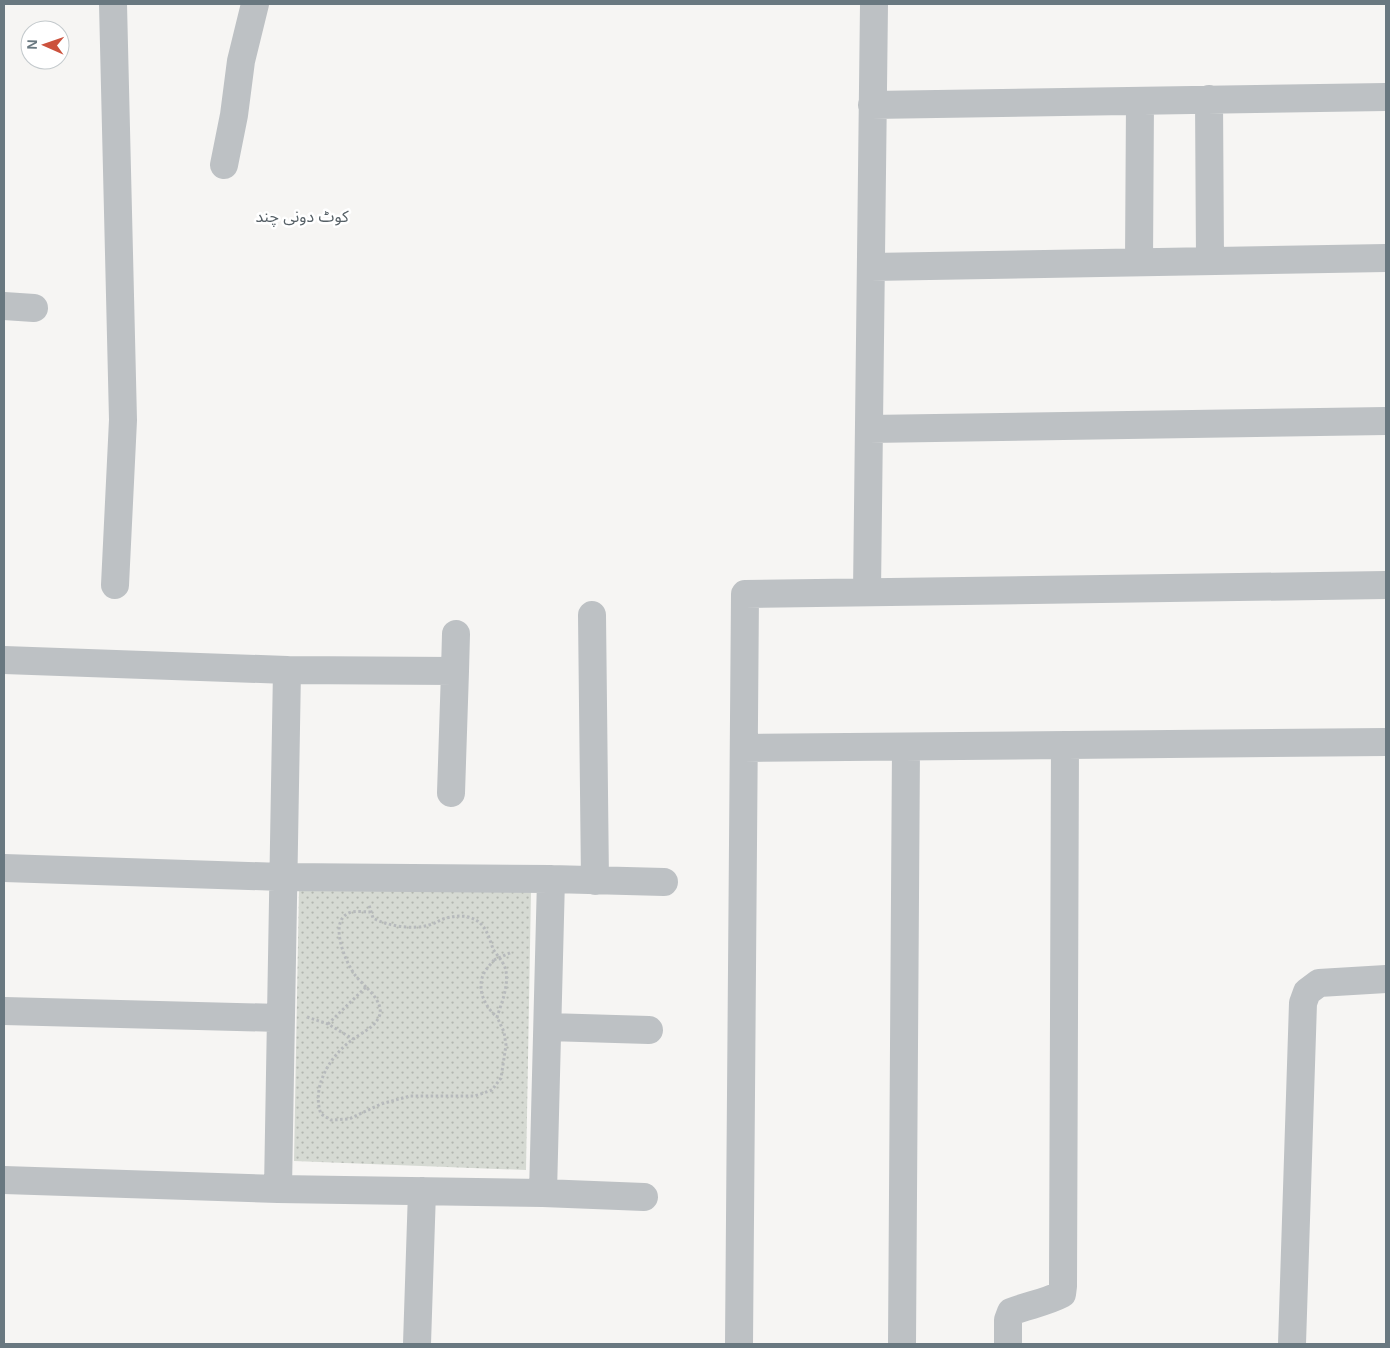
<svg xmlns="http://www.w3.org/2000/svg" width="1390" height="1348" viewBox="0 0 1390 1348" font-family="Arial,'Noto Sans Arabic',sans-serif">
<style>
.grass{fill:url(#grass-dots)}
.lines{fill:none;stroke-linecap:round;stroke-linejoin:round}
.path{stroke:#b7babc;stroke-width:3;stroke-dasharray:2.5 2.5;stroke-linecap:butt}
.minor{stroke:#bdc1c4;stroke-width:28}
.path-bridge{stroke:#b7babc;stroke-width:3;stroke-dasharray:2.5 2.5;stroke-linecap:butt}
.labels{text-anchor:middle;dominant-baseline:central;stroke-width:5;stroke-linejoin:round;paint-order:stroke}
.quarter-label{font-size:16px;fill:#566066;stroke:#fff}
</style>
<defs>
<pattern id="grass-dots" width="8" height="8" patternUnits="userSpaceOnUse" patternTransform="scale(1.25)"><rect width="8" height="8" fill="#d6dad3"/><path d="M2 2h.1M6 6h.1" fill="none" stroke="#b2b6b0" stroke-width="1.8" stroke-linecap="round"/></pattern>
</defs>
<rect width="100%" height="100%" fill="#f6f5f3"/>
<path class="grass" d="M299,888L531,892L526,1170L294,1161Z"/>
<g class="lines">
<path class="path" d="M494,960C491,964 486,969 484,973C476,989 485,1007 497,1017
M366,987C362,983 358,979 355,975C346,963 329,924 347,914C353,910 363,912 370,912
M307,1017L328,1024L353,1039
M328,1024L366,987C373,994 384,1006 379,1017C374,1028 361,1033 352,1040C330,1056 311,1087 321,1114L331,1120L349,1119L381,1104L410,1096H475L492,1090L501,1078L506,1045L504,1032L497,1017C502,1002 511,980 504,965C501,959 496,954 493,949C491,943 489,936 486,931C477,914 459,914 443,919C438,921 434,924 429,925C413,930 387,926 373,918L369,905"/>
<path class="minor" d="M113,4L123,420L115,585
M1209,99L1210,261
M872,105L1386,97
M224,165L234,115L241,61L255,4
M1139,262L1140,101
M871,267L1386,258
M4,306L34,308
M869,429L1386,421
M867,592L874,4
M592,615L595,881
M4,660L287,670
M744,748L1386,742
M451,793L455,671
M4,868L282,877L551,879L664,882
M4,1011L280,1018
M548,1027L649,1030
M4,1180L278,1189L543,1193L644,1197
M278,1189L287,670L455,671L456,634
M543,1193L551,879
M417,1344L422,1191
M739,1344L745,594L1386,585
M902,1344L906,747
M1008,1344V1320L1011,1312C1028,1305 1045,1303 1062,1294L1063,1286L1065,745
M1292,1344L1303,1003L1307,992L1319,983L1386,979"/>
<path class="path-bridge" d="M494,960L512,952"/>
</g>
<g class="labels">
<g class="quarter-label">
<text x="302" y="216">کوٹ دونی چند</text>
</g>
</g>
<rect width="1390" height="1348" fill="none" stroke="#697880" stroke-width="10"/>
<g transform="translate(45 45) rotate(272)"><circle r="24" fill="#ffffff" stroke="#c3c9cc"/>
<path d="M0-4L9 19L0 12L-9 19Z" fill="#cc523d"/>
<text y="-8" font-size="14" font-weight="bold" text-anchor="middle" fill="#697880">N</text>
</g>
</svg>
